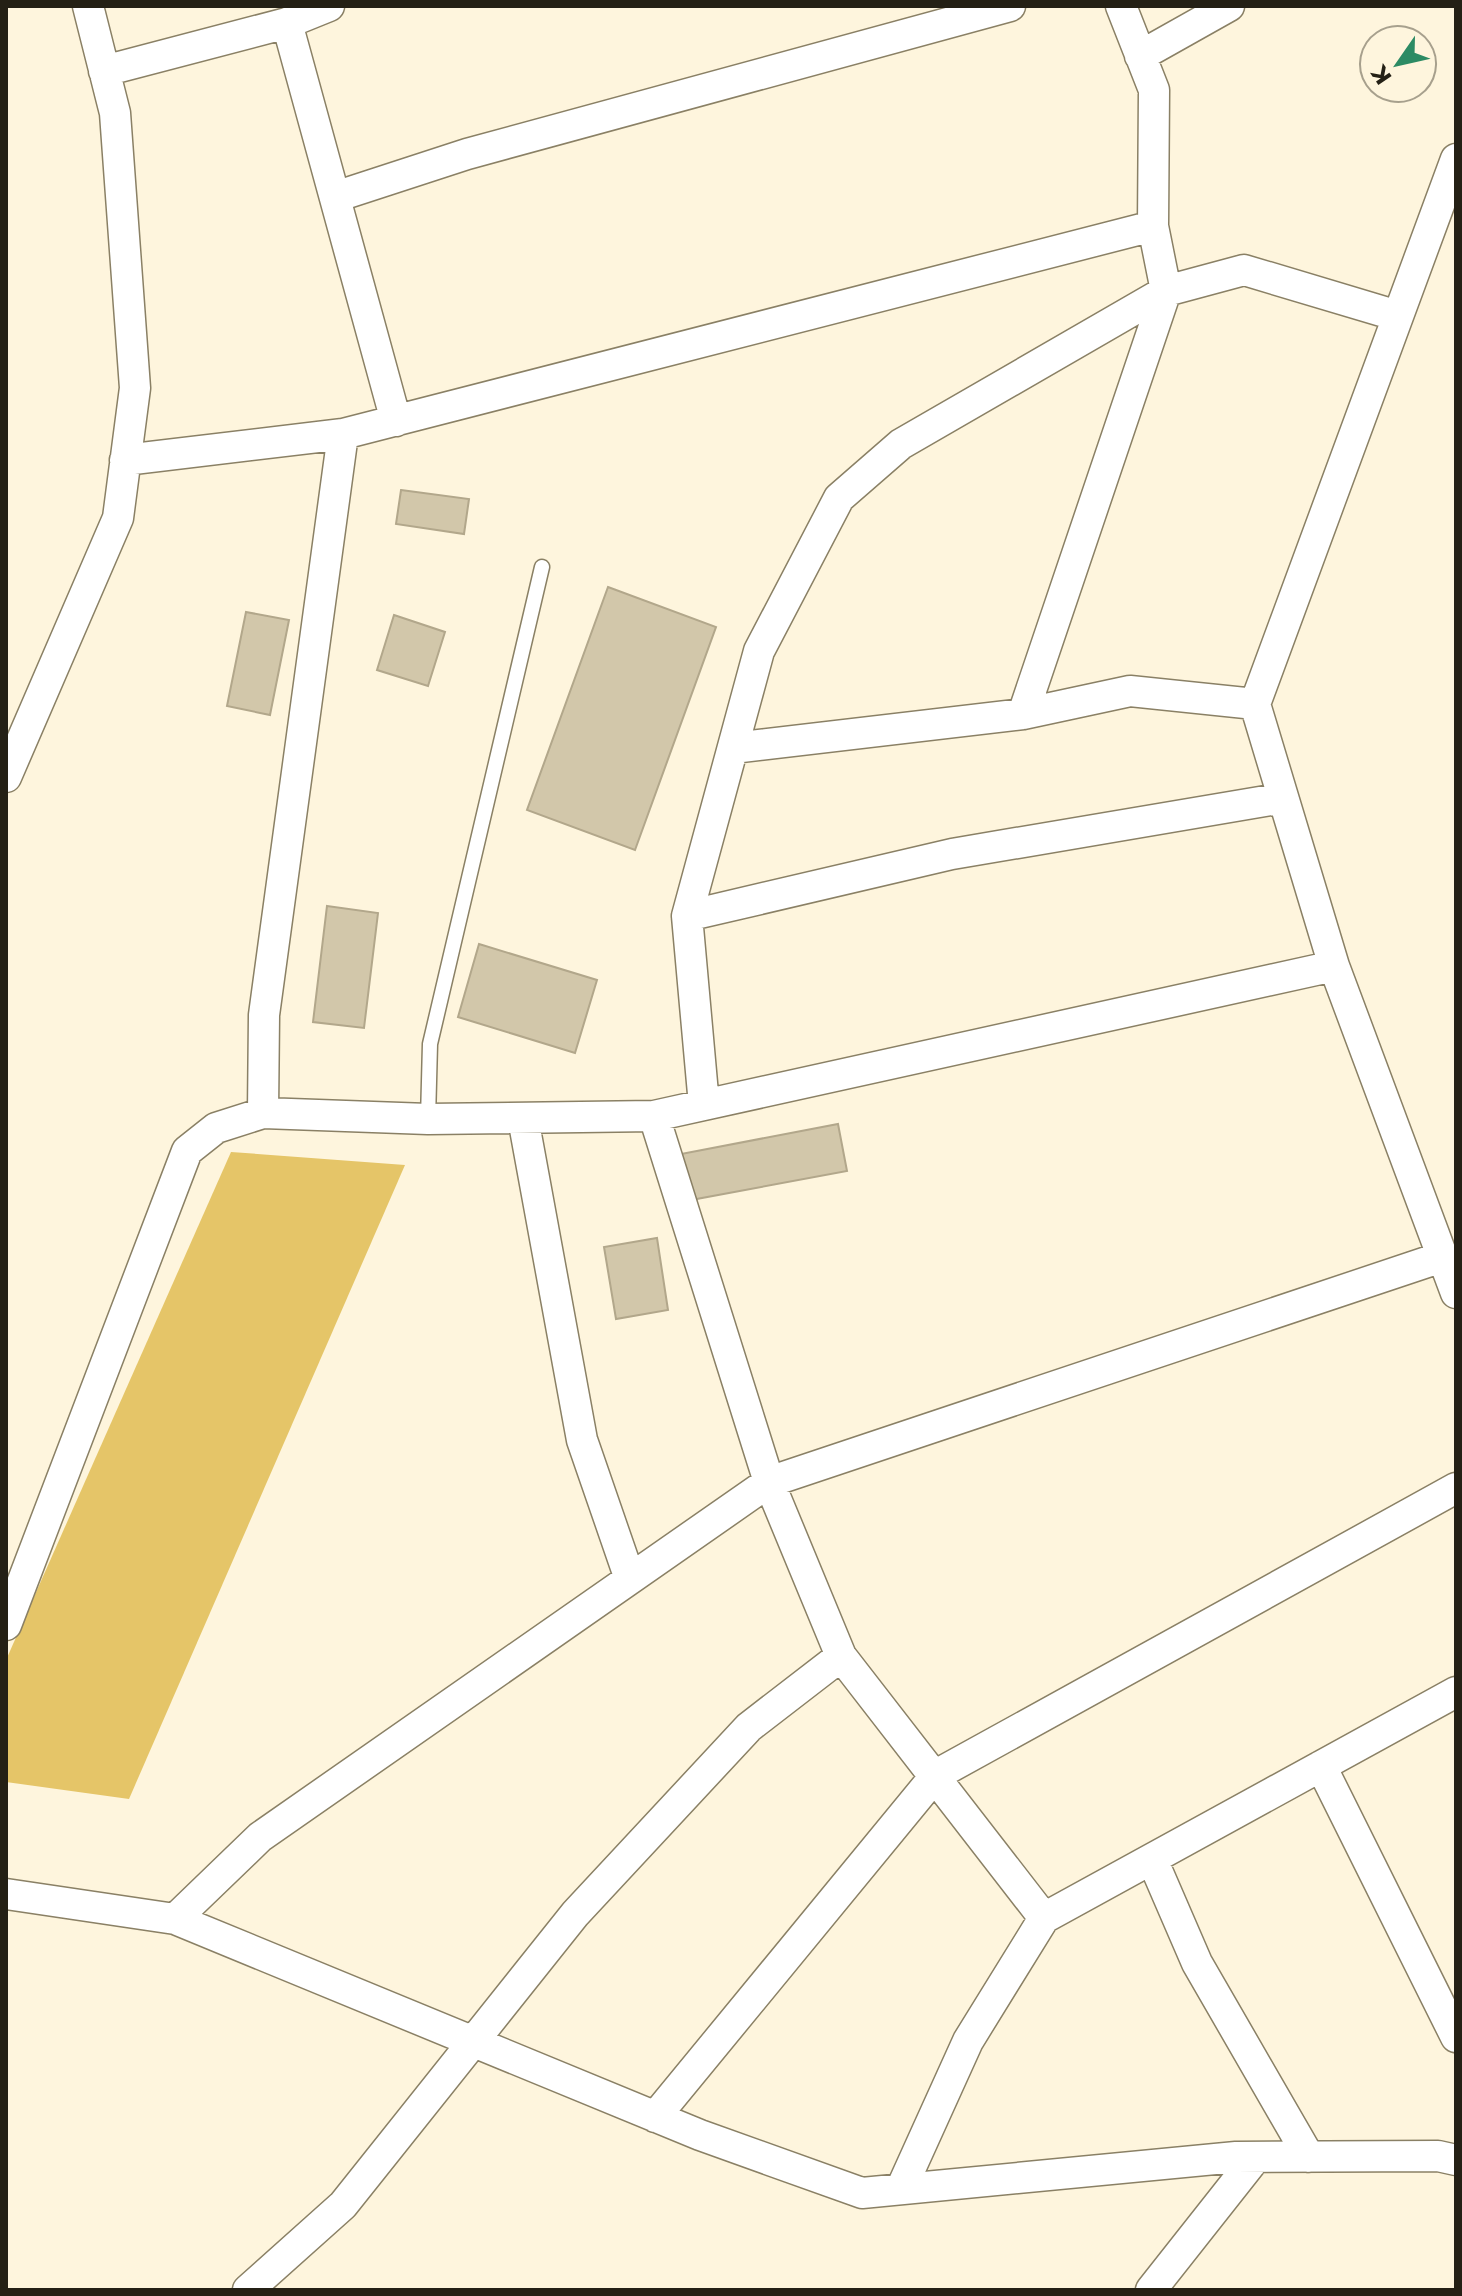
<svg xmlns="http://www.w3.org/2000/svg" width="1462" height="2296" viewBox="0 0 1462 2296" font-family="'DejaVu Sans',sans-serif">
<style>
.green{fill:#e5c568}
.building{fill:#d2c7aa;stroke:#b2a78b;stroke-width:2}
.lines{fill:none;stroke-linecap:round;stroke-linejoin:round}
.service-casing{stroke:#8a8065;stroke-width:17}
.minor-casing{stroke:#8a8065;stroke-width:33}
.service{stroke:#fff;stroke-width:14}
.minor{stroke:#fff;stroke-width:30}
</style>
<rect width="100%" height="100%" fill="#fef5dd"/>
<path class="green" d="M231,1152L405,1165L129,1799L6,1782V1660Z"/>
<path class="building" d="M401,490L469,499L464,534L396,524Z
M608,587L716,627L635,850L527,810Z
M246,612L289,620L270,715L227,706Z
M394,615L445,632L428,686L377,670Z
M327,906L378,913L364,1028L313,1022Z
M479,944L597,980L575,1053L458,1017Z
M838,1124L847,1171L691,1200L681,1154Z
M657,1238L668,1310L616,1319L604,1247Z"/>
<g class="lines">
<defs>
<path id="service" d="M428,1119L430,1044L542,567"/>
<path id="minor" d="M287,23L396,421
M1140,56L1229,6
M104,71L287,23L329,6
M1456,159L1255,704L1334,966L1456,1293
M335,197L467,154L1010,6
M343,434L264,1015L263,1113L428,1119L654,1116L1334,966
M125,460L343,434L1153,226
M1023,714L1166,291L1153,226L1154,90L1121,6
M733,748L1023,714L1130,691L1255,704
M6,777L118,518L135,388L115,113L88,6
M687,916L952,854L1283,798
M704,1105L687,916L759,651L839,498L901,444L1166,291L1244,270L1398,316
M654,1116L769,1482L841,1656L1044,1918
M523,1118L582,1440L630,1579
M1442,1257L769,1482L260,1837L175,1919L700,2135L862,2193L1236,2157L1438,2156L1456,2160
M6,1625L187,1151L216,1128L263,1113
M1321,1766L1456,2037
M1152,1859L1197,1963L1309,2157
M6,1894L175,1919
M655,2117L936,1775L1456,1488
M901,2189L968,2041L1044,1918L1456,1692
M248,2290L343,2205L575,1914L749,1727L841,1656
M1151,2290L1256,2157"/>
</defs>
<use href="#service" class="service-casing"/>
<use href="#minor" class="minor-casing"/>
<use href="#service" class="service"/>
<use href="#minor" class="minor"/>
</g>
<rect width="1462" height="2296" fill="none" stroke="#242015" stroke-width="16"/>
<g transform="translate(1398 64) rotate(236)"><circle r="38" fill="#fef5dd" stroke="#a7a08d" stroke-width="2"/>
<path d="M0-6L14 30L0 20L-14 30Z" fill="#2c8b64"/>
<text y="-12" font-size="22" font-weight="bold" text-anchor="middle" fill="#242015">K</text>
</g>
</svg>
